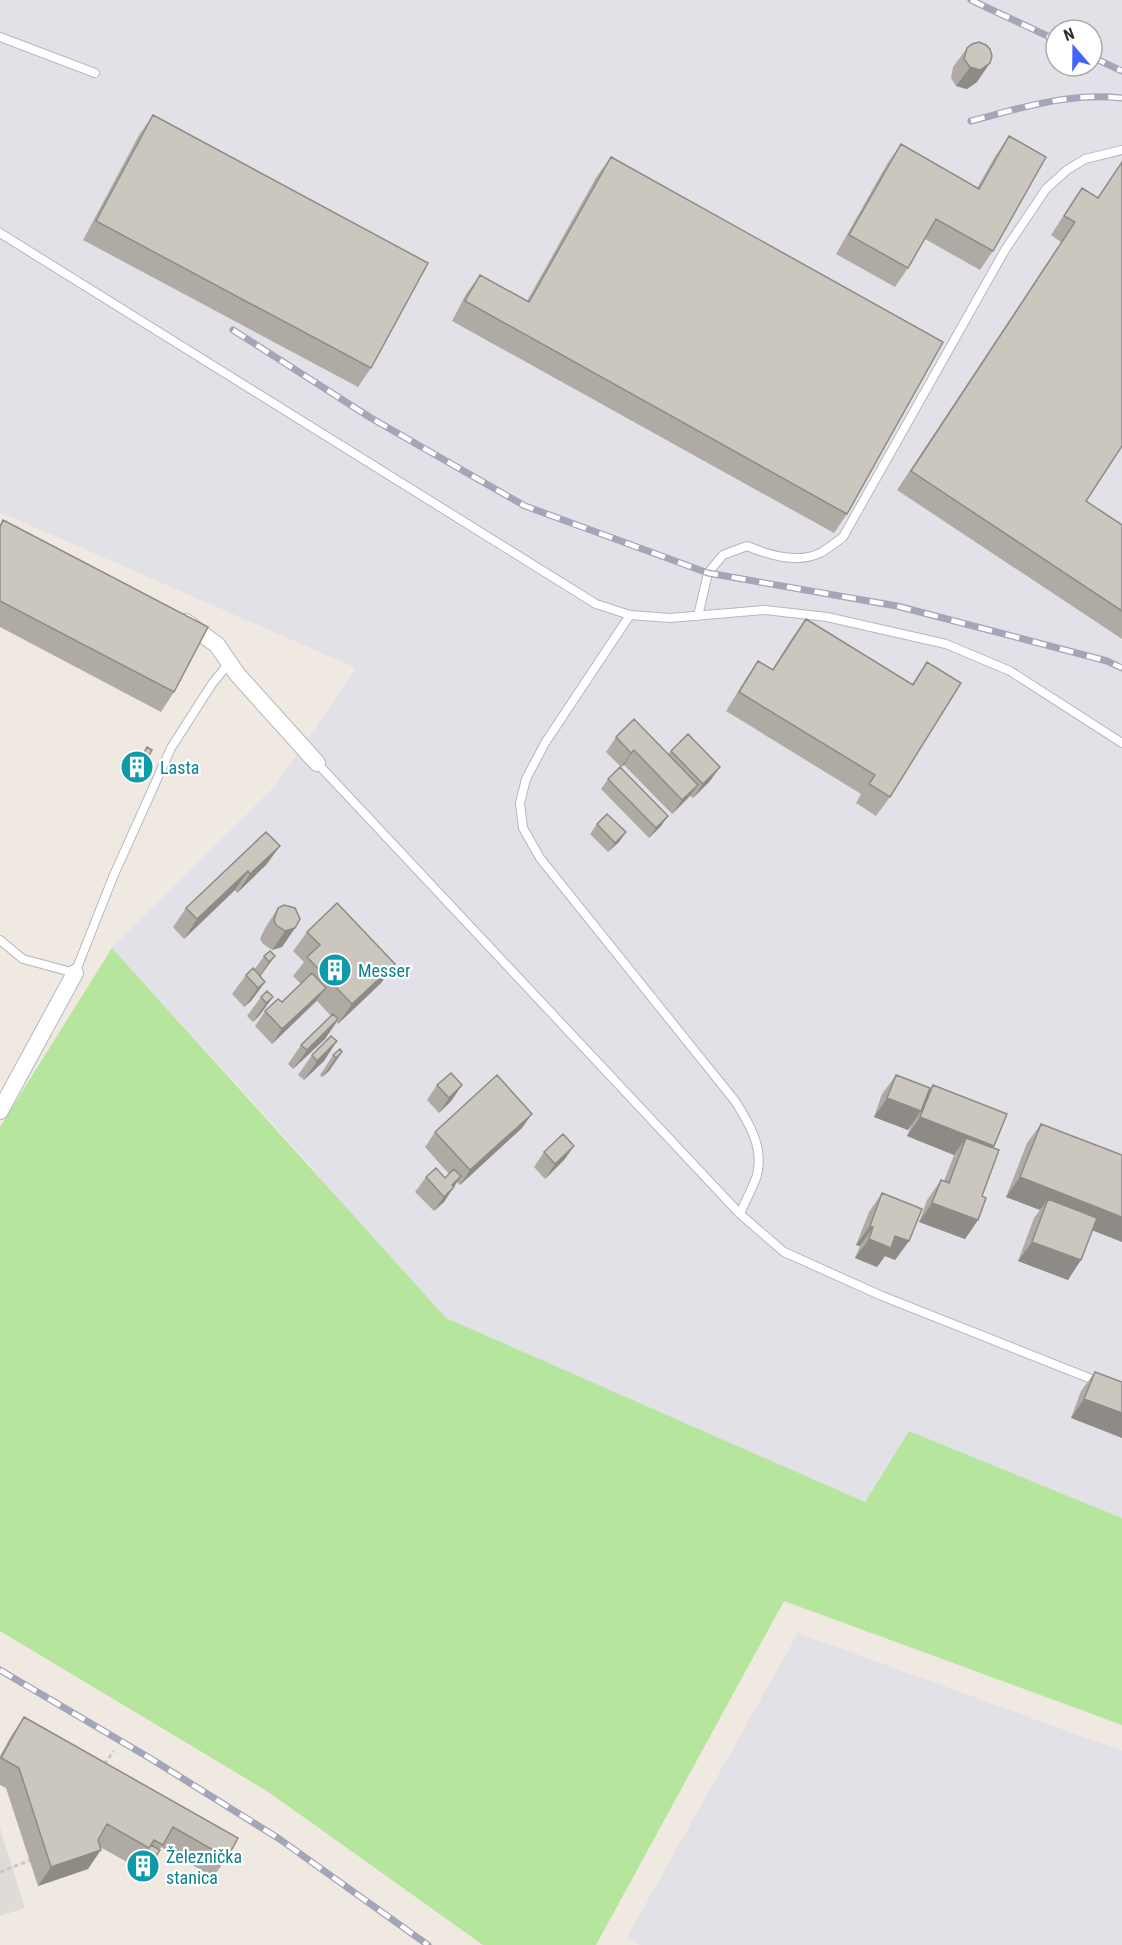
<svg xmlns="http://www.w3.org/2000/svg" width="1122" height="1945" viewBox="0 0 1122 1945" font-family="'Roboto Condensed',sans-serif">
<style>
.industrial{fill:#e3e1e8;fill-rule:evenodd}
.green{fill:#b6e59e}
.plaza{fill:#dfdcd8}
.lines{fill:none;stroke-linecap:round;stroke-linejoin:round}
.service-casing{stroke:#b4b7c1;stroke-width:10}
.minor-casing{stroke:#b4b7c1;stroke-width:18}
.path{stroke:#c9c9c9;stroke-width:3;stroke-dasharray:4.5 3;stroke-linecap:butt}
.service{stroke:#fff;stroke-width:8}
.minor{stroke:#fff;stroke-width:16}
.rail-casing{stroke:#a3a6b8;stroke-width:7}
.rail{stroke:#fff;stroke-width:4.5;stroke-dasharray:14;stroke-linecap:butt}
.wall{fill:#afaba4}
.shaded-wall{fill:#8e8b86}
.building{fill:#cbc7bf;stroke:#8e8b86;stroke-width:1.5}
.labels{text-anchor:middle;dominant-baseline:central;stroke-width:4.5;stroke-linejoin:round;paint-order:stroke}
.culture-label{font-size:18px;fill:#0d838f;stroke:#fff;text-anchor:start}
</style>
<rect width="100%" height="100%" fill="#efe9e1"/>
<path class="industrial" d="M0,0H1122V1518L909,1431L865,1502L445,1333L308,1162L112,948L276,785L356,668L0,512ZM1056,30H1092V66H1056Z
M798,1633L1122,1751V1945H640L627,1937Z"/>
<path class="green" d="M112,948L446,1318L865,1502L909,1431L1122,1518V1725L784,1601L596,1945H483L267,1791L0,1631V1127Z"/>
<path class="plaza" d="M0,1828L25,1908L0,1916Z"/>
<g class="lines">
<defs>
<path id="service" d="M0,37L95,73
M0,233L596,604L630,615L670,618L765,610L827,617L946,644L1010,671L1122,743
M630,615L545,743L526,779L520,803L523,828L540,858L735,1101C749,1123 764,1147 757,1175C753,1188 745,1201 740,1214
M698,616L708,573L723,555L747,546C769,555 797,564 820,553C828,549 836,542 843,537L1005,250L1046,189L1067,170L1085,159L1122,150
M317,763L740,1214L784,1252L882,1296L1099,1382
M0,940L23,959L75,973L113,877L171,748L212,684L229,663"/>
<path id="minor" d="M186,622L217,645L237,674L317,763
M0,1111L75,973"/>
</defs>
<use href="#service" class="service-casing"/>
<use href="#minor" class="minor-casing"/>
<path class="path" d="M104,1764L114,1751
M0,1872L31,1860"/>
<use href="#service" class="service"/>
<use href="#minor" class="minor"/>
<defs>
<path id="rail" d="M971,0L1056,40
M1092,57L1122,71
M971,121C1021,108 1070,92 1122,98
M233,330L371,418L525,506L708,573L897,606L1107,661L1122,668
M0,1670L153,1760L278,1838L428,1945"/>
</defs>
<use href="#rail" class="rail-casing"/>
<use href="#rail" class="rail"/>
</g>
<path class="wall" d="M967,48L977,82L967,89L956,86L951,78L953,67Z
M153,115L371,368L358,387L83,240L139,135Z
M1009,136L993,251L980,270L925,239L908,268L895,287L836,254L887,164L901,144L977,188L996,155Z
M611,157L847,514L834,533L452,321L466,294L480,275L527,301L597,176Z
M1122,162L1086,501L1122,525V639L897,490L1061,242L1051,235L1069,207L1082,188L1098,198Z
M3,520L174,692L161,712L0,627V525Z
M806,619L912,684L927,662L890,797L876,816L856,803L861,794L726,711L745,680L758,661L772,670L792,638Z
M616,737L668,754L671,751L710,781L693,798L690,796L672,814L624,765L621,767L606,752Z
M147,747L148,757L138,772L133,769L137,762Z
M608,779L661,826L649,838L601,789Z
M597,824L626,832L619,842L608,852L590,834Z
M280,846L266,865L237,893L235,890L184,939L173,927L186,908Z
M278,908L295,928L282,947L272,950L263,944L260,939L265,928Z
M307,932L395,964L381,983L338,1024L337,1022L325,1039L293,1069L288,1064L301,1045L331,1016L317,1001L272,1044L255,1026L265,1011L282,1002L301,984L293,976L304,962L293,951Z
M264,956H275L260,977L265,982L251,1001L244,1007L232,994L246,975L254,970Z
M261,997H273L259,1016L253,1022L247,1016Z
M342,1052L329,1071L322,1077L320,1075L333,1055Z
M312,1055L324,1061L304,1080L298,1075Z
M896,1075L928,1092L933,1085L993,1147L982,1196L978,1220L965,1239L919,1222L927,1200L941,1180L944,1181L954,1155L907,1136L912,1124L908,1130L874,1117L882,1094Z
M437,1085L452,1100L439,1113L427,1100Z
M1041,1124L1093,1230L1068,1280L1018,1261L1034,1218L1040,1210L1006,1197L1027,1143Z
M522,1128L460,1185L457,1182L444,1202L434,1211L415,1192L426,1177L445,1178L449,1174L425,1147L435,1132Z
M574,1146L564,1160L545,1179L534,1167L544,1152Z
M882,1193L909,1241L895,1260L885,1256L877,1267L855,1258L860,1246L856,1245L869,1212Z
M1095,1372L1122,1382L1071,1418L1081,1391Z
M24,1717L227,1858L213,1877L161,1847L145,1872L100,1847L88,1869L38,1886L6,1788L0,1785V1756L11,1736Z"/>
<path class="shaded-wall" d="M990,63L977,82L967,89L956,86L970,67Z
M634,750L624,765L621,767L631,753Z
M720,767L710,781L693,798L703,784Z
M698,785L687,799L672,814L682,800Z
M668,816L661,826L649,838L656,828Z
M626,832L619,842L608,852L615,843Z
M280,846L266,865L237,893L250,874Z
M248,871L235,890L184,939L197,919Z
M295,928L282,947L272,950L285,931Z
M275,956L261,975L256,981L269,962Z
M395,964L381,983L338,1024L352,1004Z
M265,982L251,1001L244,1007L258,988Z
M326,988L315,1002L272,1044L282,1029Z
M273,997L259,1016L253,1022L266,1003Z
M338,1019L325,1039L293,1069L307,1050Z
M337,1041L324,1061L304,1080L317,1061Z
M342,1052L329,1071L322,1077L336,1058Z
M462,1085L452,1100L439,1113L449,1098Z
M887,1098L921,1111L908,1130L874,1117Z
M532,1114L522,1128L460,1185L470,1170Z
M920,1117L994,1146L981,1165L966,1138L954,1155L907,1136Z
M574,1146L564,1160L545,1179L555,1164Z
M461,1176L444,1202L434,1211L452,1185Z
M1020,1177L1122,1217V1242L1043,1211L1048,1199L1040,1210L1006,1197Z
M932,1203L978,1220L965,1239L919,1222Z
M870,1226L873,1227L860,1246L856,1245Z
M895,1236L909,1241L895,1260L885,1256L877,1267L855,1258L869,1239Z
M1032,1242L1081,1260L1068,1280L1018,1261Z
M1084,1399L1122,1413V1438L1071,1418Z
M101,1850L88,1869L38,1886L51,1867Z"/>
<path class="building" d="M979,42L986,45L990,49L992,56L990,63L980,70L970,67L964,59L967,48L972,44Z
M153,115L428,263L371,368L96,221Z
M1009,136L1046,157L993,251L936,219L908,268L849,235L901,144L979,189Z
M611,157L943,342L847,514L465,301L480,275L529,302Z
M1122,162V446L1086,501L1122,525V611L911,471L1075,222L1064,216L1082,188L1098,198Z
M3,520L208,627L174,692L0,601V527Z
M806,619L913,685L927,662L961,683L890,797L869,784L875,775L739,692L758,661L773,670Z
M634,719L698,785L682,800L634,750L631,753L616,737Z
M688,734L720,767L703,784L671,751Z
M147,747L152,750L148,757L143,755Z
M620,767L668,816L656,828L608,779Z
M607,814L626,832L615,843L597,824Z
M266,832L280,846L250,874L248,871L197,919L186,908Z
M337,903L395,964L352,1004L307,957L320,945L307,932Z
M284,905L295,908L300,919L295,928L285,931L276,925L274,920L278,908Z
M270,951L275,956L269,962L264,956Z
M253,968L265,982L258,988L246,975Z
M312,973L326,988L282,1029L265,1011L278,999L282,1002Z
M267,991L273,997L266,1003L261,997Z
M333,1014L338,1019L307,1050L301,1045Z
M331,1036L337,1041L317,1061L312,1055Z
M340,1049L342,1052L336,1058L333,1055Z
M451,1073L462,1085L449,1098L437,1085Z
M497,1075L532,1114L470,1170L435,1132Z
M896,1075L930,1088L921,1111L887,1098Z
M933,1085L1007,1114L994,1146L920,1117Z
M1041,1124L1122,1155V1217L1020,1177Z
M563,1134L574,1146L555,1164L544,1152Z
M966,1138L999,1150L982,1196L986,1198L978,1220L932,1203L941,1180L949,1183Z
M436,1168L445,1178L454,1169L461,1176L452,1185L454,1187L444,1197L426,1177Z
M882,1193L922,1209L909,1241L895,1236L891,1248L869,1239L873,1227L870,1226Z
M1048,1199L1097,1218L1081,1260L1032,1242Z
M1095,1372L1122,1382V1413L1084,1399Z
M24,1717L238,1838L227,1858L173,1827L163,1845L154,1840L149,1848L107,1824L98,1840L101,1850L51,1867L19,1768L1,1758Z
M151,1845L160,1850L155,1858L146,1852Z"/>
<defs>
<symbol id="building-disc" viewBox="-11 -11 22 22"><circle r="9.5" fill="#0f9aa8" stroke="#fff"/><path d="M-4-6H4V6H1V3H-1V6H-4ZM-2.5-4.3h1.7v1.8h-1.7ZM.8-4.3h1.7v1.8H.8ZM-2.5-1h1.7V.8h-1.7ZM.8-1h1.7V.8H.8Z" fill="#fff"/></symbol>
</defs>
<g fill-rule="evenodd">
<use href="#building-disc" x="118" y="748" width="38" height="38"/>
<use href="#building-disc" x="316" y="951" width="38" height="38"/>
<use href="#building-disc" x="124" y="1847" width="38" height="38"/>
</g>
<g class="labels">
<g class="culture-label">
<text x="160" y="767">Lasta</text>
<text x="358" y="970">Messer</text>
<text x="166" y="1856">Železnička<tspan x="166" dy="21">stanica</tspan></text>
</g>
</g>
<g transform="translate(1074 48) rotate(340)"><circle r="28" fill="#ffffff" stroke="#ababab" stroke-width="1.5"/>
<path d="M0-4.5L10 22L0 15L-10 22Z" fill="#4264fb"/>
<text y="-9" font-size="16" font-weight="bold" text-anchor="middle" fill="#2e2e2e">N</text>
</g>
</svg>
